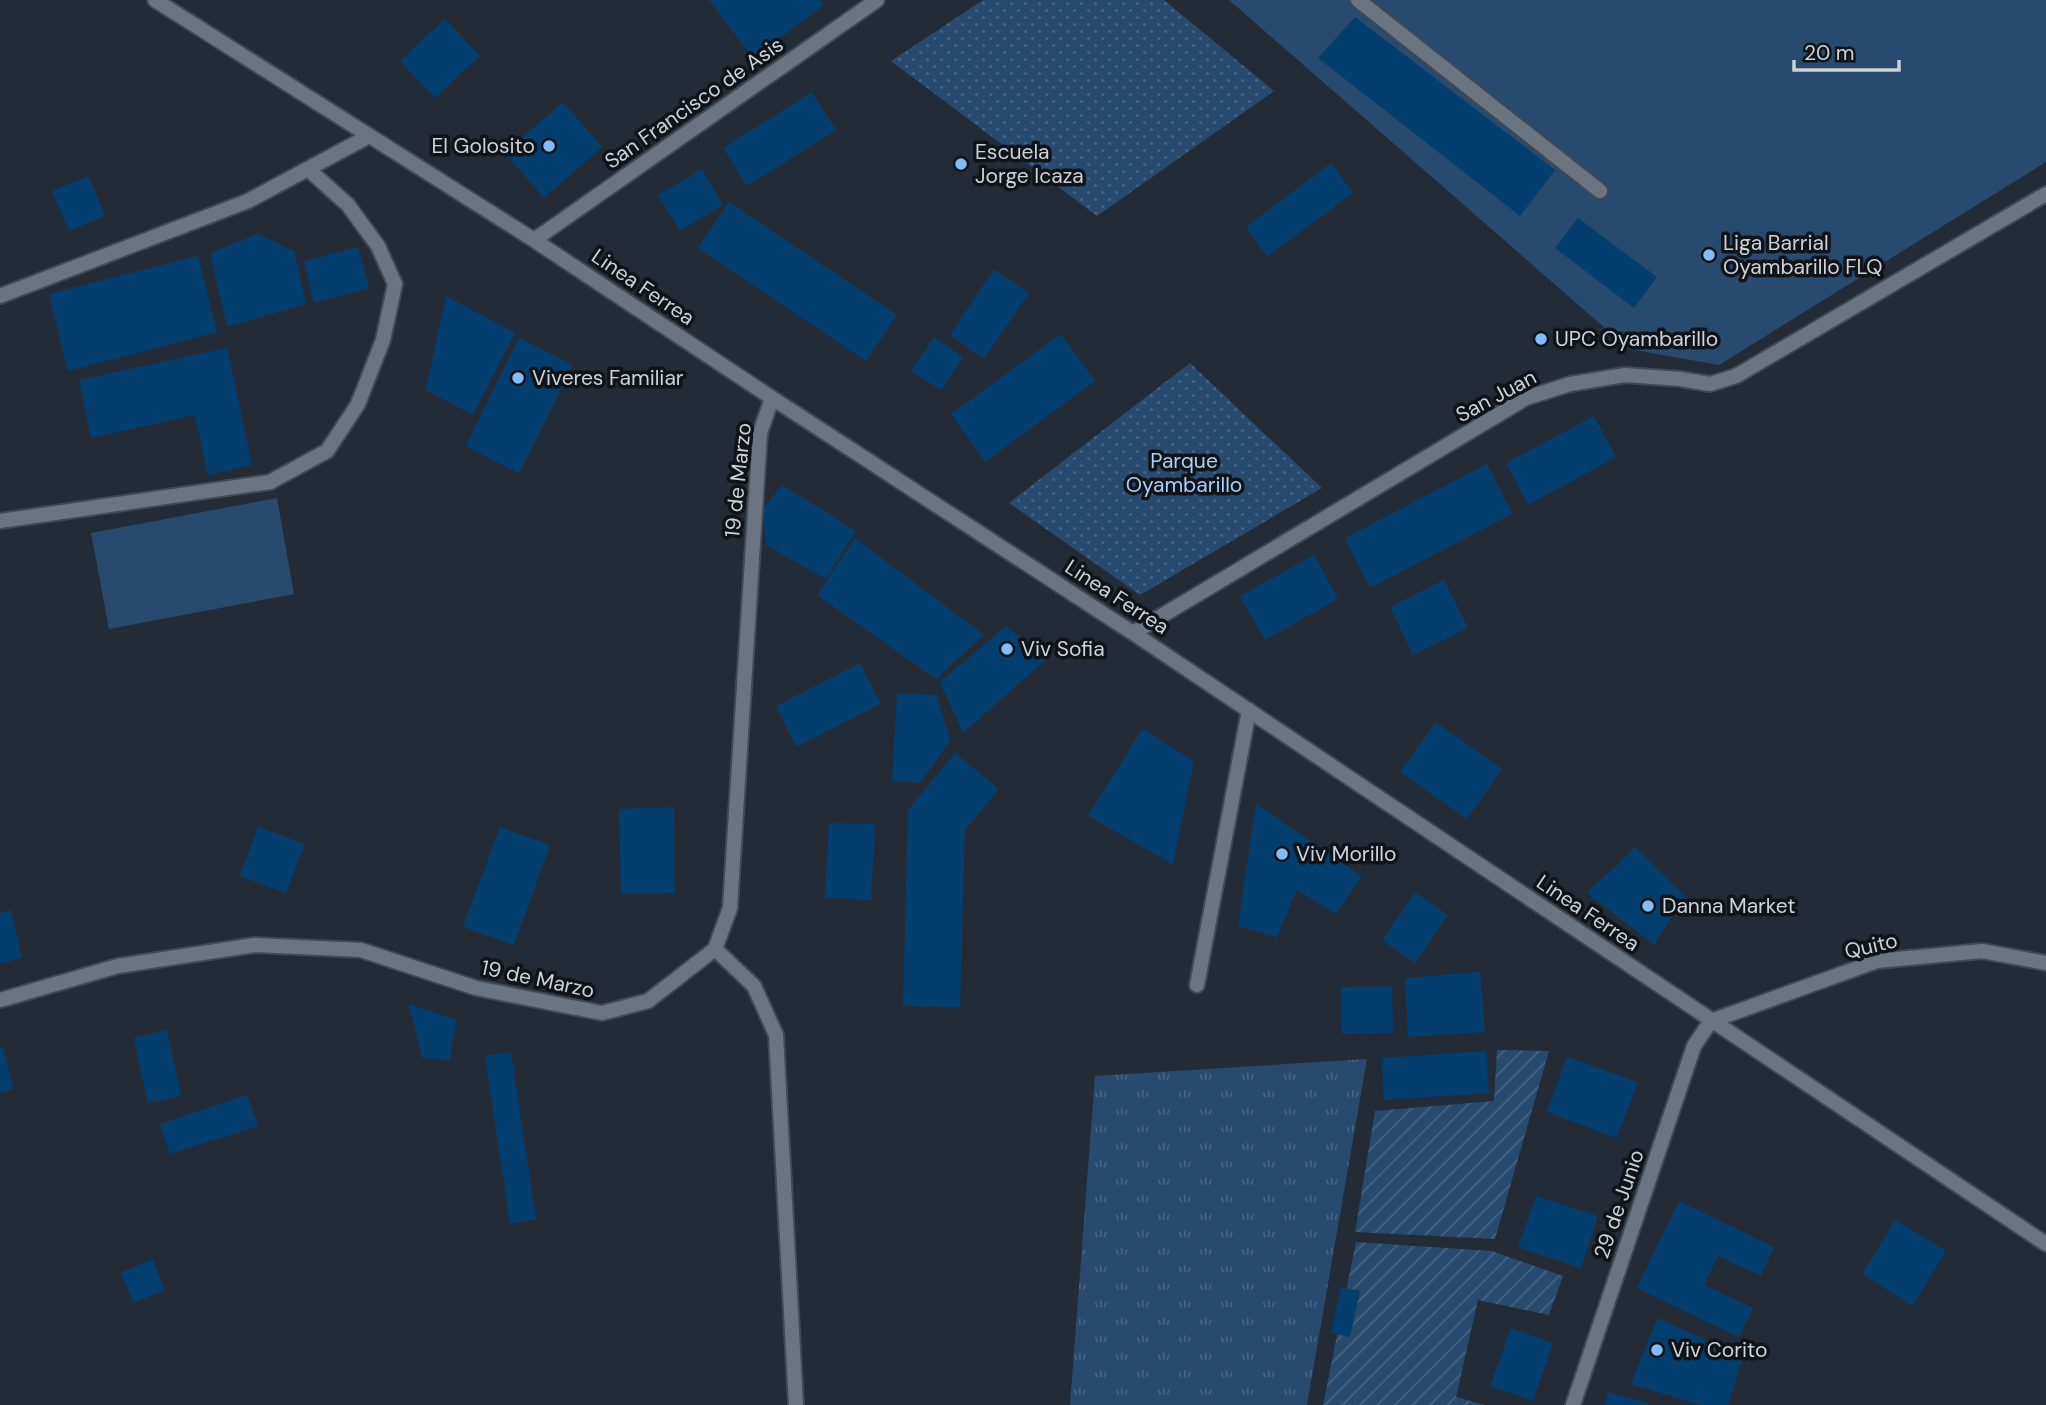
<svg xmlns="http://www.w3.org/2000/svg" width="2046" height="1405" viewBox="0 0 2046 1405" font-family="'DM Sans',sans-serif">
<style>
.grass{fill:url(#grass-tufts)}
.park{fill:url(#park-dots)}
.garden{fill:url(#garden-furrows)}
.pitch{fill:#274a6e}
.building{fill:#043e6e}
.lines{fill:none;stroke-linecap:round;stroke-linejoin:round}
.lane-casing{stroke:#424952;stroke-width:18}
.street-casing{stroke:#424952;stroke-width:18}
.lane{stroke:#6b7581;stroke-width:14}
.street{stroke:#6b7581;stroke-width:14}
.poi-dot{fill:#82bcfa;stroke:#101418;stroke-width:2.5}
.labels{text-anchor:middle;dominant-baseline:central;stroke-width:7;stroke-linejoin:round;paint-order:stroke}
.street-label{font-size:21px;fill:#ccd2d9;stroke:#101418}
.poi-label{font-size:21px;fill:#ccd2d9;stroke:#101418;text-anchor:start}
.park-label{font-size:21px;fill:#a5cffc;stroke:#101418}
</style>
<defs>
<pattern id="grass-tufts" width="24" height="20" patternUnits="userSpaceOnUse" patternTransform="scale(1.75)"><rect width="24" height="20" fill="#274a6e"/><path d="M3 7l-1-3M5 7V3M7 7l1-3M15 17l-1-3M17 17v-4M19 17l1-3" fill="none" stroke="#456382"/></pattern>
<pattern id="park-dots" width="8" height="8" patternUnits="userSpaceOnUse" patternTransform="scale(1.75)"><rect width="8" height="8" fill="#274a6e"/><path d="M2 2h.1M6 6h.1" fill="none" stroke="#456382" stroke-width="1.8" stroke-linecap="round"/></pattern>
<pattern id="garden-furrows" width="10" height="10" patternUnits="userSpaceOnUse" patternTransform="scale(1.75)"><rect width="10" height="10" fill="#274a6e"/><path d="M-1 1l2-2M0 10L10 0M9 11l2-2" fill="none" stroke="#456382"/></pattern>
</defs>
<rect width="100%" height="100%" fill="#232c36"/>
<path class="grass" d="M1367,1059L1307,1405H1070L1095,1076Z"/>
<path class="park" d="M983,0H1164L1274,91L1097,216L891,61Z
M1190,363L1322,488L1140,595L1009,503Z"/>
<path class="garden" d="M1497,1050L1549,1051L1495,1239L1355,1232L1375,1111L1494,1101Z
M1356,1242L1492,1251L1563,1276L1549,1315L1478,1300L1456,1397L1485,1405H1323Z"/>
<path class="pitch" d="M1229,0H2046V162L1719,365L1629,349Z
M277,498L294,594L109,629L91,533Z"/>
<path class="building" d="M709,0H820L824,5L753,58Z
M1355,17L1555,170L1520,216L1318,58Z
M445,19L480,56L435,98L400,61Z
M812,92L836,130L747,186L723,148Z
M563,102L602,147L544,198L505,153Z
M1331,163L1353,193L1267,257L1246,227Z
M702,169L723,205L680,231L658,195Z
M89,176L105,216L69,231L52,191Z
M729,202L897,315L866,361L698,248Z
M1578,218L1657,277L1634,308L1555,248Z
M258,234L294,251L306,304L227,327L210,253Z
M358,247L369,288L314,303L304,261Z
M198,256L217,332L68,371L49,294Z
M994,269L1029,293L984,359L950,335Z
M446,296L515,333L473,415L426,390Z
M1061,334L1095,381L985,462L951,414Z
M934,337L963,357L941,390L911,371Z
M519,338L573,365L519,473L466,446Z
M227,348L252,465L208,475L195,415L91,438L79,380Z
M1594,416L1616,457L1528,505L1506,463Z
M1487,464L1512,514L1370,588L1345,538Z
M782,485L856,531L826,579L766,545L763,509Z
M855,538L984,635L936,679L817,595Z
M1314,555L1338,599L1265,640L1240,596Z
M1444,580L1468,628L1413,655L1390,607Z
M1006,626L1048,658L963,733L940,682Z
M860,663L881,704L796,747L776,706Z
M897,693L937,695L950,741L920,783L892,781Z
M1436,722L1502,769L1467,819L1400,772Z
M1142,729L1194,761L1173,864L1088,816Z
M955,753L999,789L965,830L960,1007L903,1006L908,810Z
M1256,804L1362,876L1336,914L1297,890L1277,937L1238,926Z
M674,807L675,893L621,894L619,809Z
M829,823L875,824L871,900L825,898Z
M258,827L305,844L286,893L240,876Z
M500,827L550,845L514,945L463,927Z
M1635,847L1685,896L1654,945L1587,893Z
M1415,892L1448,915L1415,963L1382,940Z
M11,910L22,958L0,964V913Z
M1480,972L1485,1032L1408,1037L1405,978Z
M1392,986L1393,1033L1342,1034L1341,987Z
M409,1004L456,1020L450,1060L422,1058Z
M167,1030L181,1096L148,1103L134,1038Z
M3,1047L14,1089L0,1093V1048Z
M1486,1051L1489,1093L1384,1100L1382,1058Z
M511,1052L536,1219L510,1224L485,1056Z
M1567,1057L1638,1082L1617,1138L1547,1112Z
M247,1095L258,1126L170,1154L160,1124Z
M1536,1196L1598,1216L1581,1268L1518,1247Z
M1679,1201L1774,1247L1761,1276L1718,1256L1704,1285L1753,1308L1739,1337L1637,1288Z
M1895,1220L1946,1251L1913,1306L1862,1274Z
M153,1259L165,1290L133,1303L121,1272Z
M1341,1287L1360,1291L1350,1337L1331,1333Z
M1657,1318L1743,1356L1728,1405H1700L1631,1384Z
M1511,1328L1553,1343L1533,1401L1490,1386Z
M1608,1392L1648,1403V1405H1605Z"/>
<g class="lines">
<defs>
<path id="lane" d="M1358,0L1600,191
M1197,985L1249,710"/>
<path id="street" d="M155,0L534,240L772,398L1133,633L2046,1244
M534,240L877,0
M0,296L248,201L369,136
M0,521L270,482L327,451L358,404L383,340L395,284L378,246L348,205L308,169
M1133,633L1526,398L1570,384L1625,375L1680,379L1710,384L1736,376L2046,194
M715,949L754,986L776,1035L796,1405
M0,1000L118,966L255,945L361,950L476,988L602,1013L648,1001L715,949L730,908L760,433L772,398
M1711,1021L1877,961L1982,951L2046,963
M1573,1405L1694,1046L1711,1021"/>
</defs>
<use href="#lane" class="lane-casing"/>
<use href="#street" class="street-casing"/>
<use href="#lane" class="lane"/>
<use href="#street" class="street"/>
</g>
<g class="poi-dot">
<circle cx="549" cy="146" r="7"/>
<circle cx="961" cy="164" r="7"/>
<circle cx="1709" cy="255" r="7"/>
<circle cx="1541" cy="339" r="7"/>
<circle cx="518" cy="378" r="7"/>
<circle cx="1007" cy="649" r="7"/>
<circle cx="1282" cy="854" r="7"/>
<circle cx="1648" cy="906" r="7"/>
<circle cx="1657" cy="1350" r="7"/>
</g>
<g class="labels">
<g class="street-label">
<text transform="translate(694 103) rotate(-35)">San Francisco de Asis</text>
<text transform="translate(643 287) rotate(34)">Linea Ferrea</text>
<text transform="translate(1496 396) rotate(-28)">San Juan</text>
<text transform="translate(738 480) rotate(-84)">19 de Marzo</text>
<text transform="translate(1117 597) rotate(33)">Linea Ferrea</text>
<text transform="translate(1588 913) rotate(34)">Linea Ferrea</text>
<text transform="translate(1871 946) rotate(-13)">Quito</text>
<text transform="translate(538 979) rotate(12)">19 de Marzo</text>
<text transform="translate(1619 1204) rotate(-71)">29 de Junio</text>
</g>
<g class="poi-label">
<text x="535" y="146" text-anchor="end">El Golosito</text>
<text x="975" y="152">Escuela<tspan x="975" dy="24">Jorge Icaza</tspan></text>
<text x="1723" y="243">Liga Barrial<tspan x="1723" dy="24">Oyambarillo FLQ</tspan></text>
<text x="1555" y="339">UPC Oyambarillo</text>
<text x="532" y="378">Viveres Familiar</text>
<text x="1021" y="649">Viv Sofia</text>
<text x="1296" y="854">Viv Morillo</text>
<text x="1662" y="906">Danna Market</text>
<text x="1671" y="1350">Viv Corito</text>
</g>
<g class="park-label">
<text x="1184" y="461">Parque<tspan x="1184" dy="24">Oyambarillo</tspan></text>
</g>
</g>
<path d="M1794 60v10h105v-10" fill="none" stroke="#ccd2d9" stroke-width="3.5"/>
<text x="1804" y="60" font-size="21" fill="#ccd2d9" stroke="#101418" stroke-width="5" paint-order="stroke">20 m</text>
</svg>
